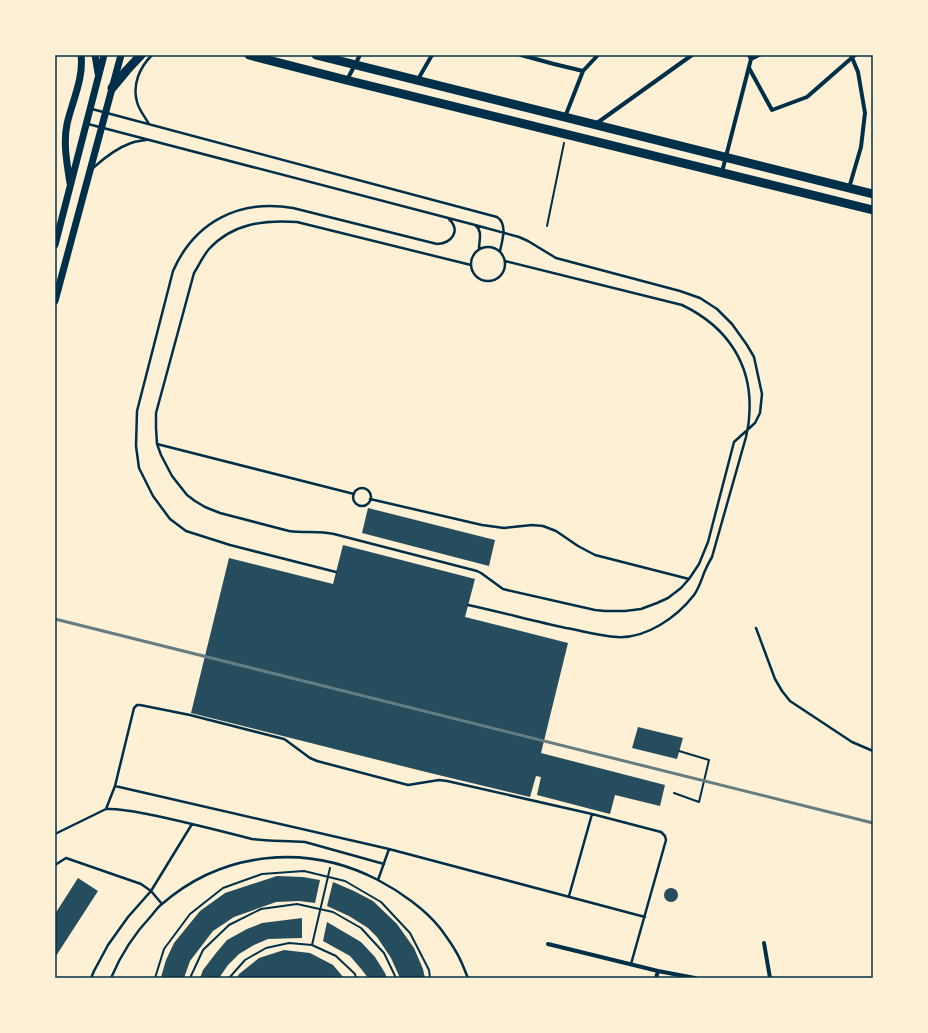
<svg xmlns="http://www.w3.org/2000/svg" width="928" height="1033" viewBox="0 0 928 1033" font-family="Helvetica,sans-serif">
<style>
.building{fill:#264d5e}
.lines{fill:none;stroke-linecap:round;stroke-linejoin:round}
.path{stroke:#003049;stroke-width:2}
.service{stroke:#003049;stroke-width:2.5}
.minor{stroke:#003049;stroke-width:4}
.tertiary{stroke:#003049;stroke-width:7}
.primary{stroke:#003049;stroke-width:9}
.rail{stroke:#657d81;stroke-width:3}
.neatline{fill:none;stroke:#003049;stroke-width:1.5}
</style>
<rect width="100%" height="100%" fill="#fdf0d5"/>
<path class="building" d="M368,508L495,540L489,566L362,533Z
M343,545L475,579L465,617L568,643L541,753L665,785L660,806L615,795L610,814L537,795L541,777L536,776L530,797L426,772L191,713L229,558L333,584Z
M638,727L683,738L677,759L632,748Z
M277,876L303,877L320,880L315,903L299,901L276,902L234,917L213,931L190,961L184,978H166L161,977L166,960L174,943L200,911L225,893Z
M78,878L98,891L56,956L55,955V914Z
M333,882L354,891L373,901L397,924L414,948L423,969L425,978H400L391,958L377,937L368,928L349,916L327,906Z
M664 895a7 7 0 1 1 14 0a7 7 0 1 1-14 0Z
M302,918V938L268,939L254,945L239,954L228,965L219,978H200L203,970L216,953L227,940L247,929L262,923Z
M327,922L361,942L375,957L385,973L387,978H368L362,970L350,956L323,941Z
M284,950L310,953L333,965L344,978H237L239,974L259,958Z"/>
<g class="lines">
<path class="path" d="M547,226L564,143
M674,793L699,802L709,760L679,751
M312,945L330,868
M155,978L164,949L190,914L223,888L262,874L304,871L345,881L381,902L410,933L429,970L430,978
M190,978L203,950L229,925L261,909L297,904L333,912L361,928L384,953L396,978
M229,978L245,960L266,948L289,943L312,945L336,956L355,974L356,978"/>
<path class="service" d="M92,109L497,217C508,224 502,241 500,251
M88,124L475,225C483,231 479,240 479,249
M149,124C145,117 139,110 137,102C132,84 140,67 152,55
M93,168C104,158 117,148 131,143C136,141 141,141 146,140
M471 264a17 17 0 1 1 34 0a17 17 0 1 1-34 0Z
M471,265L297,222C264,220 233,223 209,249C203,256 199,265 194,273L156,413V428L157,444L161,455L172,476L187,495L195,501L205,507L220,513L289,531C304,533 319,531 334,534L477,571L481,573L503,589L507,590L595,610L605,611H625L641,609L657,603L668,598L681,588L689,579L699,564L708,542L734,442L755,423L760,413L762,394L754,357L747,345L732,324L717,309L700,298L680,291L556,258L528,241L519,237L475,225
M157,444L354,494
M353 497a9 9 0 1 1 18 0a9 9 0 1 1-18 0Z
M370,499L482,525L504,528L532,525L543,526L556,531L578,546L595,555L689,579
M336,572L230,545L186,531L170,519L153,496L139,468L136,446L137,411L173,271C195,221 240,199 293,208L437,244C452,243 461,231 449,219
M468,605C501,612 533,621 566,628C583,631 600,636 617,637C646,639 677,617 694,595C699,588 701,581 704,573C706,568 709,562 712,557L746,437C747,431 749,424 749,418C754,366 728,327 682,305L505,261
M756,628L775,679L782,691L790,701L852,742L873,751
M115,786L389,849L645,917
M106,809L115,786L134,708L137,705H140L190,715L284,739L287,741L310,758L317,761L408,785L439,780L447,781L592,814L661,832L665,836L666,840L631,964
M55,834L106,809C123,808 140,813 157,816C189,823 221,831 252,839C270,842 288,840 305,842L384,864
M55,865L66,858L141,884L151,891L162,904
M378,880L389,849
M569,896L592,814
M91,978L94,971L108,945L128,917L151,891L192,824
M111,978C121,954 134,934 152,915C155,911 158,907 162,904C223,851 307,843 378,880C399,891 425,909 440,928C445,935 451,943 455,950C461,959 464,969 468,978"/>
<path class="minor" d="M521,55L554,64L583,71
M751,59L759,55
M749,68L772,110L807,97L855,55
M347,80L360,55
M417,81L432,55
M565,117L583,71L598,55
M597,123L692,55
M722,172L751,59L749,55
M849,188L861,147L865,113L858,72L851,55
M764,943L770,978
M548,944L658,971L695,978
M656,978L658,971"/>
<path class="tertiary" d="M95,55L98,73
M70,183C67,164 63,143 67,124C72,102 84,78 81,55
M55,245L104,55
M55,301L121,55"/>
<path class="primary" d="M249,55L346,80L873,210
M316,55L873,194
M112,88L127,70L141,55"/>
<path class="rail" d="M55,619L873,823"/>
</g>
<rect width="928" height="1033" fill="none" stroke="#fdf0d5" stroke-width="112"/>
<rect x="56" y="56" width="816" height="921" class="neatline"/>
</svg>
